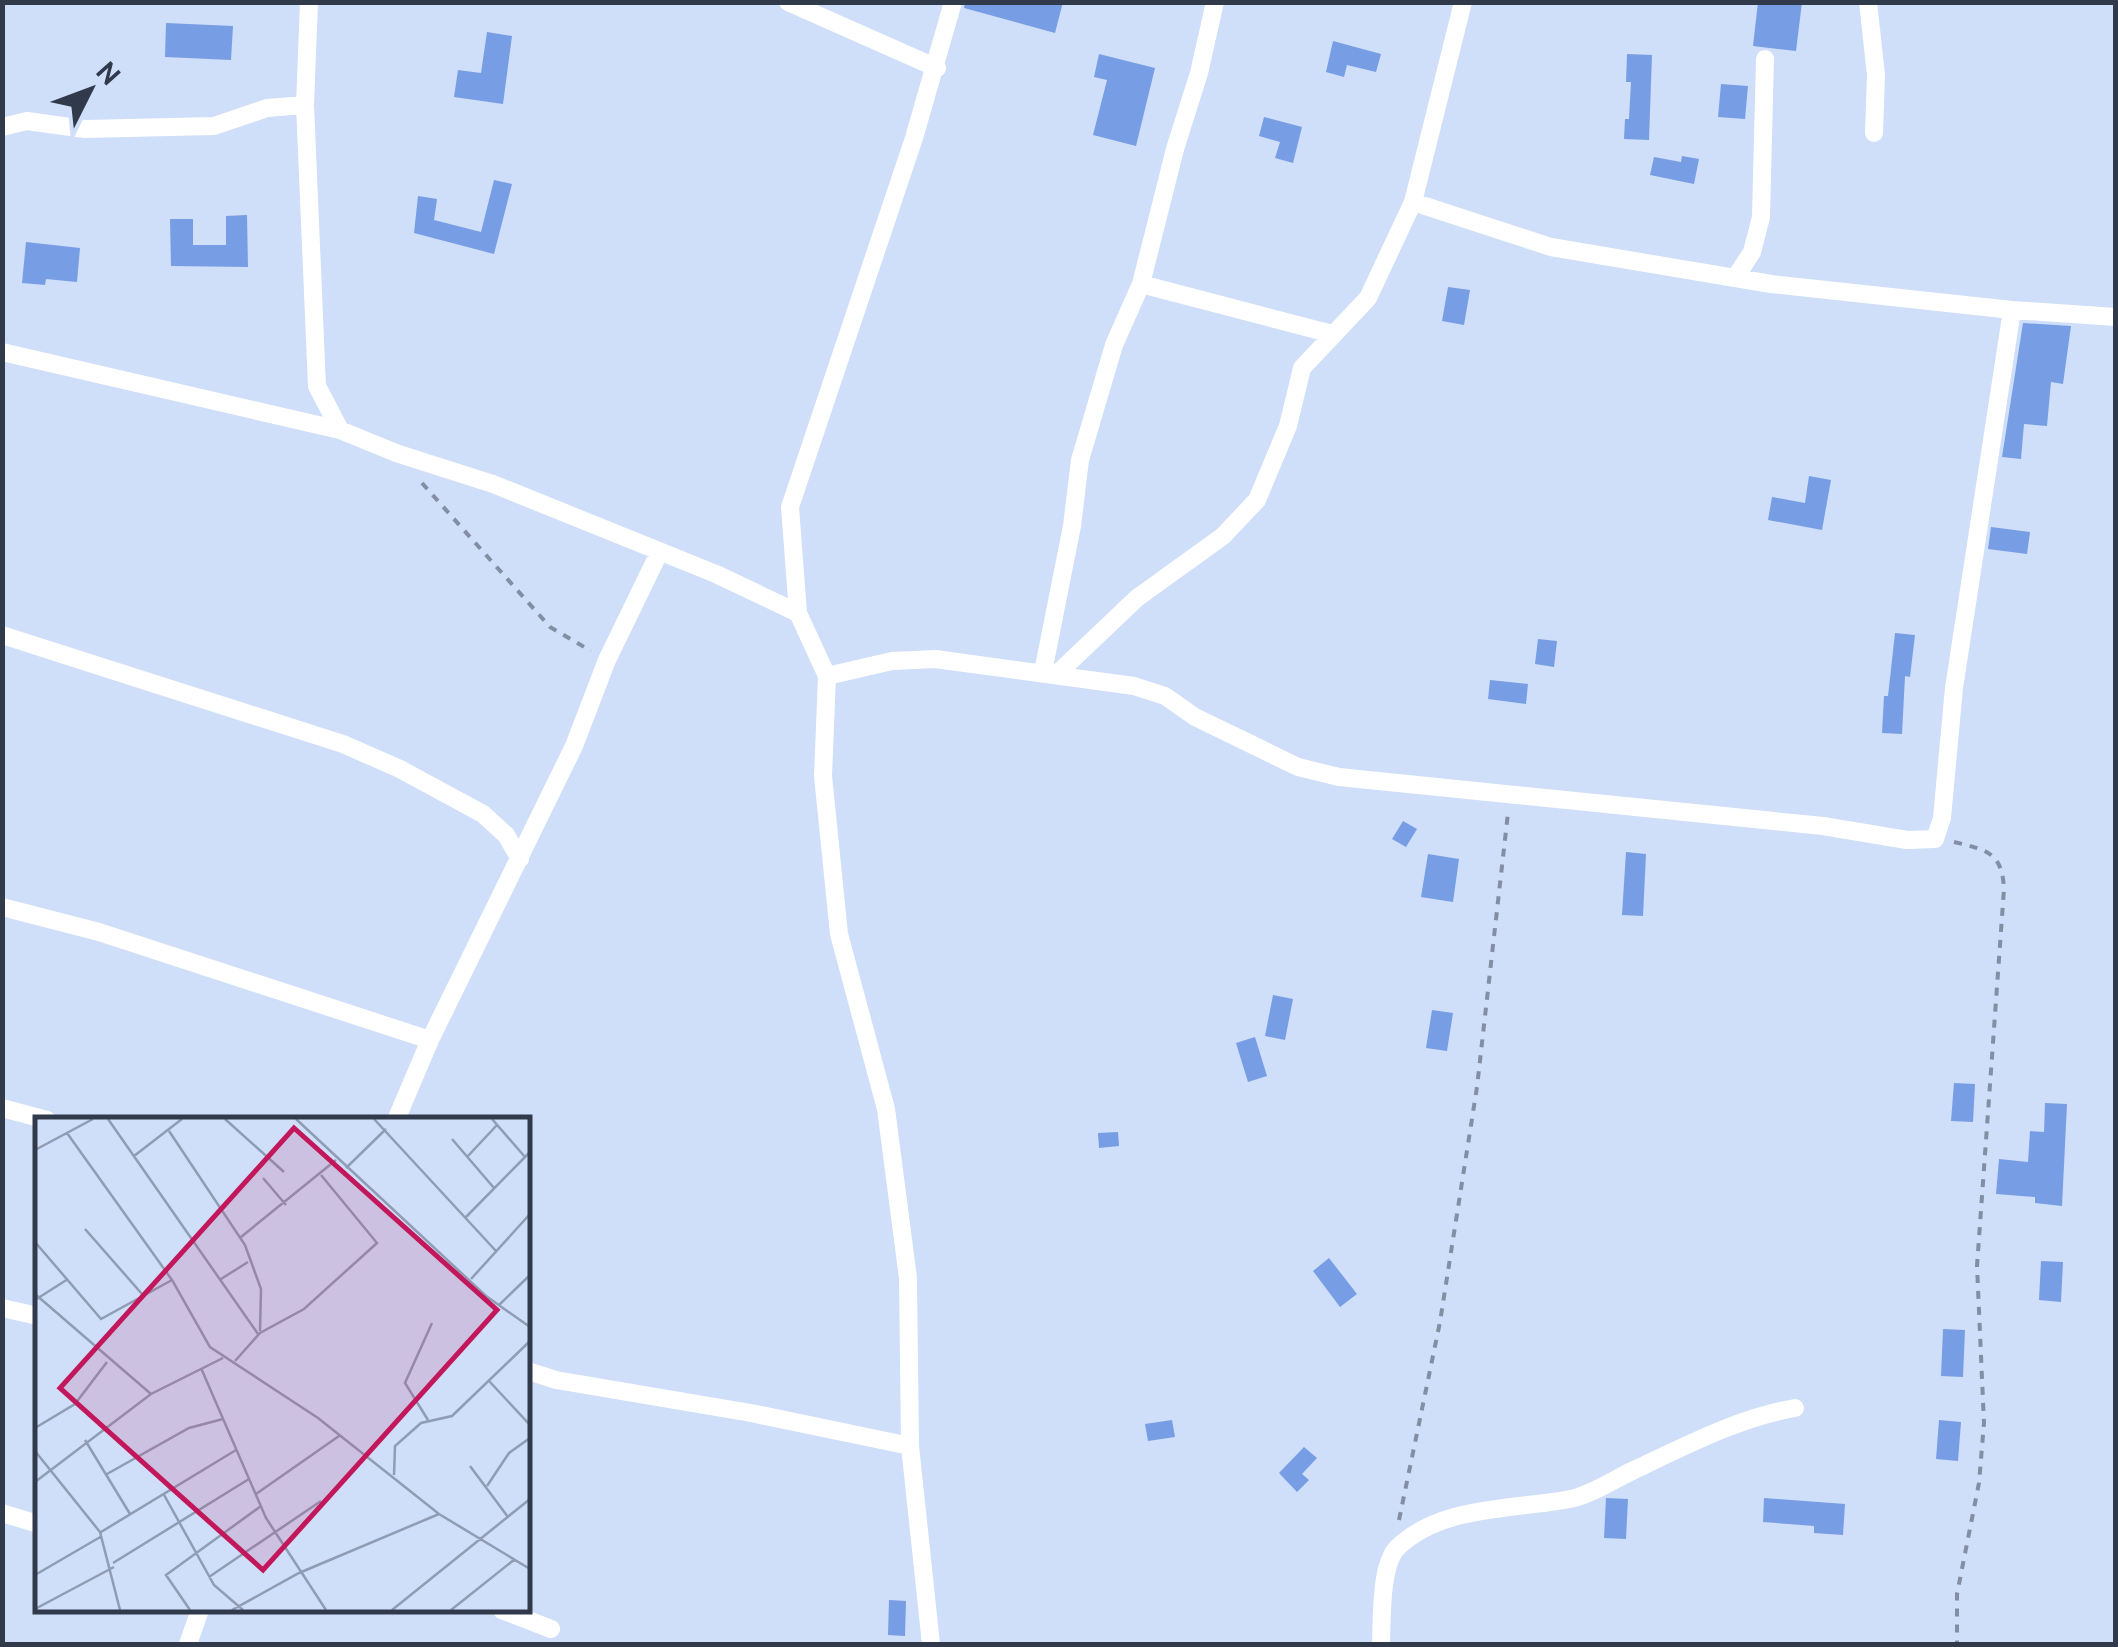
<svg xmlns="http://www.w3.org/2000/svg" width="2118" height="1647" viewBox="0 0 2118 1647" font-family="Cabin,sans-serif">
<style>
.building{fill:#779ee4}
.lines{fill:none;stroke-linecap:round;stroke-linejoin:round}
.path{stroke:#828ea4;stroke-width:4;stroke-dasharray:8 8;stroke-linecap:butt}
.street{stroke:#fff;stroke-width:18}
.inset-road{fill:none;stroke:#8f9cb3;stroke-width:2.5}
.view{fill:#c2185b;fill-opacity:0.15;stroke:#c2185b;stroke-width:5}
.inset-edge{fill:none;stroke:#303a4b;stroke-width:5}
</style>
<rect width="100%" height="100%" fill="#cfdef9"/>
<path class="building" d="M965,2H1063L1055,33L964,8Z
M1758,2H1802L1796,51L1753,46Z
M166,23L233,26L231,60L165,57Z
M487,32L512,36L503,104L454,97L458,70L481,73Z
M1333,41L1381,54L1376,72L1347,65L1344,77L1326,72Z
M1099,54L1155,68L1136,146L1093,135L1107,80L1094,77Z
M1627,54L1652,55L1649,140L1624,139L1625,119H1629L1631,82H1626Z
M1721,84L1748,86L1745,119L1718,117Z
M1264,117L1302,127L1293,163L1275,158L1280,142L1259,136Z
M1682,156L1699,159L1694,184L1650,175L1654,157L1681,162Z
M494,180L512,184L494,254L414,233L418,196L437,199L434,220L481,232Z
M247,215L248,267L171,266L170,219H193V245H226V216Z
M26,242L80,248L77,282L46,279L45,285L22,283Z
M1448,287L1470,290L1464,325L1442,321Z
M2023,323L2071,326L2063,384L2051,382L2047,426L2024,424L2021,459L2002,457Z
M1809,476L1831,480L1822,530L1768,520L1772,497L1805,503Z
M1991,527L2030,532L2027,554L1988,549Z
M1895,633L1915,635L1910,677L1905,676L1902,734L1882,733L1884,696H1888Z
M1538,639L1557,641L1554,667L1535,664Z
M1490,680L1528,684L1526,704L1488,699Z
M1403,821L1417,829L1406,847L1392,839Z
M1626,852L1646,854L1643,916L1622,915Z
M1428,854L1459,859L1453,902L1421,897Z
M1273,995L1293,999L1285,1040L1265,1036Z
M1432,1010L1453,1013L1447,1051L1426,1048Z
M1255,1037L1267,1076L1248,1082L1236,1043Z
M1954,1083L1975,1084L1973,1122L1951,1121Z
M2045,1103L2067,1104L2062,1206L2035,1203V1197L1996,1194L1999,1159L2028,1162L2030,1131L2044,1132Z
M1118,1132L1119,1146L1099,1148L1098,1133Z
M1329,1258L1357,1294L1340,1307L1313,1271Z
M2041,1261L2063,1262L2061,1302L2039,1300Z
M1943,1329L1965,1330L1963,1377L1941,1376Z
M1172,1420L1175,1437L1148,1441L1145,1424Z
M1939,1420L1961,1422L1958,1461L1936,1459Z
M1304,1447L1317,1458L1302,1474L1309,1480L1297,1492L1279,1473Z
M1606,1498L1628,1499L1626,1539L1604,1538Z
M1764,1498L1845,1504L1843,1535L1814,1533V1526L1763,1522Z
M889,1600L906,1601L905,1636L888,1635Z"/>
<g class="lines">
<path class="path" d="M422,483L550,627L591,651
M1954,842C1987,850 2002,852 2004,889L1977,1266L1984,1423L1979,1483L1957,1594V1644
M1399,1520L1440,1322L1477,1087L1508,813"/>
<path class="street" d="M309,2L305,105L317,386L340,430
M788,2L937,68
M1868,2L1876,75L1874,133
M2,127L27,121L85,129L214,126L267,108L305,105
M1413,202L1551,247L1771,284L2012,310L2116,317
M1735,278L1752,252L1761,217L1765,59
M1141,284L1332,334
M2,352L340,430L396,453L493,484L716,574L798,613
M2,635L343,744L400,769L483,814L506,835L520,859
M1043,672L1072,526L1080,460L1114,345L1141,284L1175,149L1199,73L1215,2
M1057,674L1137,598L1223,536L1257,500L1288,426L1302,368L1368,298L1413,202L1463,2
M827,676L892,661L935,659L1134,686L1165,696L1195,717L1298,767L1339,777L1823,826L1907,840L1935,839L1942,818L1954,688L2012,310
M2,907L99,932L430,1040
M2,1108L47,1120
M396,1120L430,1040L574,746L607,660L659,553
M2,1308L38,1316
M528,1371L556,1380L751,1413L910,1446
M2,1513L38,1524
M502,1610L551,1629
M188,1644L200,1610
M931,1644L910,1446L908,1278L886,1109L839,934L823,776L827,676L798,613L790,507L914,138L953,2
M1381,1644C1382,1621 1380,1566 1397,1548C1441,1505 1513,1510 1570,1499C1591,1495 1613,1480 1632,1471C1685,1446 1738,1418 1795,1408"/>
</g>
<g transform="translate(35 1117)">
<rect width="495" height="495" fill="#cfdef9"/>
<path class="inset-road" d="M73,2L223,217M190,2L249,55M261,2L451,179L495,210M339,2L461,134M457,2L490,40M134,14L210,128L226,172L225,214M32,16L137,163L175,230L283,301L404,397L495,452M417,22L459,71M0,33L58,2M99,39L147,2M432,40L462,8M311,51L351,12M228,61L251,88M430,101L495,35M50,112L107,177M206,120L301,43M0,125L66,202L137,163M186,162L213,145M436,162L495,97M0,177L116,277M0,183L33,162M464,188L494,159M200,244L225,216L269,192L342,126L286,58M166,251L231,401L291,493M454,264L495,308M393,303L370,266L397,206M0,311L40,287L72,245M50,323L95,397M0,334L65,415L85,493M435,349L473,400M72,357L154,311L188,302M359,358L360,329L386,306L417,299L495,224M0,365L116,277L188,241M452,369L474,336L495,321M128,376L179,468L208,493M221,377L304,319M66,415L201,333M78,446L214,362M0,458L67,419M174,460L286,384M0,492L79,450M155,493L131,458L226,389M197,493L264,456L404,397M357,493L495,382M416,493L480,442"/>
<path class="view" d="M259,11L462,193L228,453L25,271Z"/>
<rect width="495" height="495" class="inset-edge"/>
</g>
<rect width="2118" height="1647" fill="none" stroke="#303a4b" stroke-width="10"/>
<g transform="translate(90 90) rotate(48)" stroke="#cfdef9" stroke-width="8" paint-order="stroke">
<path d="M0-8L18 38L0 25L-18 38Z" fill="#303a4b"/>
<text y="-15" font-size="28" font-weight="bold" text-anchor="middle" fill="#303a4b">N</text>
</g>
</svg>
